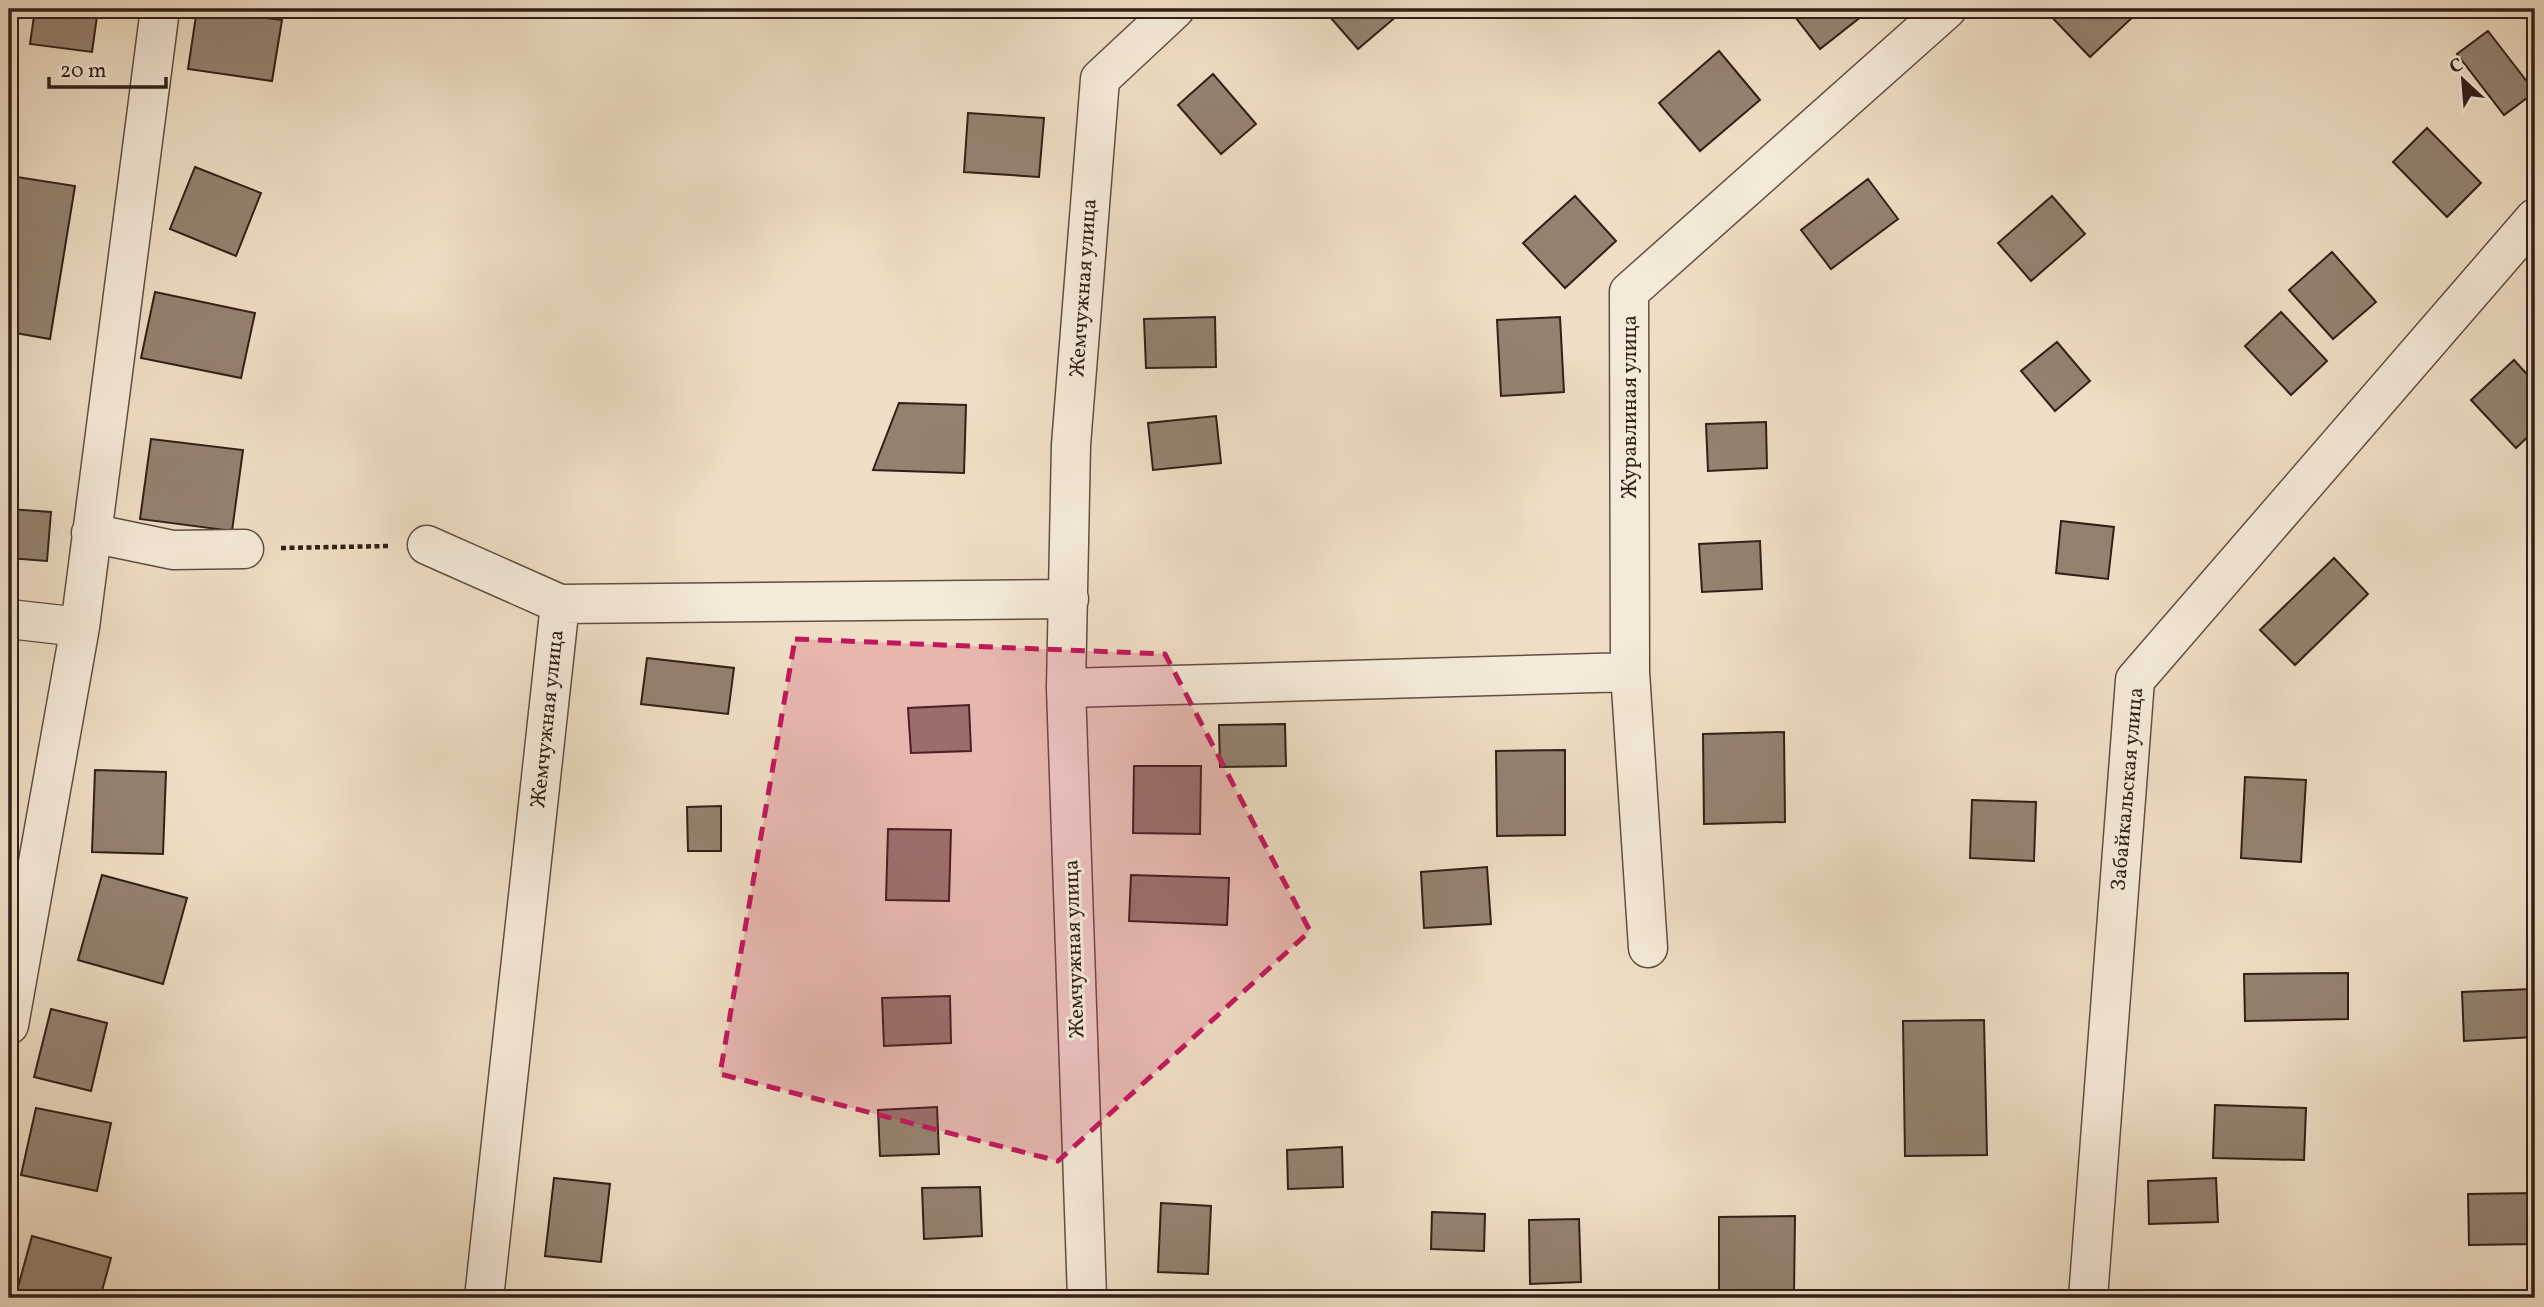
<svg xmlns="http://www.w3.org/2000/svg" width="2544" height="1307" viewBox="0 0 2544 1307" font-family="Vollkorn,serif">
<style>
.building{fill:#948271;stroke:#321f17;stroke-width:2}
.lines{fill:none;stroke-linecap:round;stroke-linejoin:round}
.minor-casing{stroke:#614f42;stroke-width:41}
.path{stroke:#321f17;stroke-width:4.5;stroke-dasharray:5 3.5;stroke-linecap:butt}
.minor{stroke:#f5ead9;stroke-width:38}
.marked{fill:#c2185b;fill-opacity:0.2;stroke:#c2185b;stroke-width:5;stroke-dasharray:14 9;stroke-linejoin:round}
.labels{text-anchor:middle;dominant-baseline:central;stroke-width:6;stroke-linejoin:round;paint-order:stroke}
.street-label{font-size:21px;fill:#321f17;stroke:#f5ead9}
</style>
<rect width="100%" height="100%" fill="#efdec5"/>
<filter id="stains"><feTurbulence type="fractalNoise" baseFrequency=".00286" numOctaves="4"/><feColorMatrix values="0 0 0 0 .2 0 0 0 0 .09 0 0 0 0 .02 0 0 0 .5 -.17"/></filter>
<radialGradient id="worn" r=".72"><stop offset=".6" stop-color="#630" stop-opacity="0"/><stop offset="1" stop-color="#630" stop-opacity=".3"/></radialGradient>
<path class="building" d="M35,9H98L92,52L30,44Z
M197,9L282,20L272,81L188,69Z
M1323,9H1405L1358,49Z
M1789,9H1857L1862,16L1820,49Z
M2044,9H2131L2136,14L2090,57Z
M2488,31L2535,92L2504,115L2457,54Z
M1719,51L1760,100L1700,151L1659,103Z
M1213,74L1256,124L1221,154L1178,105Z
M968,113L1044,118L1039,177L964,172Z
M2427,128L2481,183L2447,217L2393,162Z
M195,167L261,193L236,256L170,229Z
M17,177L75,186L50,339L9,332V225Z
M1868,179L1898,219L1831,269L1801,230Z
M1575,196L1616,241L1565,288L1523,243Z
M2052,196L2085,234L2031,281L1998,243Z
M2332,252L2376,302L2333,339L2289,290Z
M155,292L255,313L241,378L141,358Z
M2281,312L2327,361L2291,395L2245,346Z
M1215,317L1216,367L1146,368L1144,319Z
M1560,317L1564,392L1501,396L1497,320Z
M2057,342L2090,381L2055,411L2021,371Z
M2514,360L2535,383V430L2516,448L2471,400Z
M899,403L966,405L964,473L873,470Z
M1216,416L1221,463L1153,470L1148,423Z
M1766,422L1767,468L1708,471L1706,424Z
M151,439L243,450L232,531L140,519Z
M9,509L51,512L47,561L9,558Z
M2061,521L2114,527L2108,579L2056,573Z
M1760,541L1762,589L1702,592L1699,544Z
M2334,558L2368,594L2295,665L2260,630Z
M647,658L734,668L728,714L641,704Z
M969,705L971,751L911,753L908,708Z
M1285,724L1286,766L1220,767L1219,725Z
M1784,732L1785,822L1704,824L1703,734Z
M1565,750V835L1497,836L1496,751Z
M1134,766H1201L1200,834L1133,833Z
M95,770L166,772L163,854L92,852Z
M2245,777L2306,780L2301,862L2241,858Z
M1972,800L2036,802L2034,861L1970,858Z
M721,806V851H688L687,807Z
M888,829L951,830L949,901L886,900Z
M1487,867L1491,924L1424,928L1421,872Z
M102,875L187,898L163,984L78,960Z
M1131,875L1229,878L1227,925L1129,921Z
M2348,973V1019L2245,1021L2244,974Z
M2531,989L2533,1037L2464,1041L2462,992Z
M950,996L951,1043L884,1046L882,998Z
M51,1009L107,1023L91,1091L34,1077Z
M1984,1020L1987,1155L1905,1156L1903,1021Z
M2215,1105L2306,1108L2304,1160L2213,1158Z
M937,1107L939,1154L880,1156L878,1110Z
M36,1108L111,1123L97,1191L21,1175Z
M1342,1147L1343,1187L1288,1189L1287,1150Z
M554,1178L610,1184L601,1262L545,1256Z
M2216,1178L2218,1222L2149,1224L2148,1181Z
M980,1187L982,1236L924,1239L922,1188Z
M2535,1193V1244L2469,1245L2468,1194Z
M1161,1203L1211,1206L1208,1274L1158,1272Z
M1432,1212L1485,1214L1484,1251L1431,1249Z
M1795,1216L1794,1293L1719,1292V1217Z
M1579,1219L1581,1282L1530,1284L1529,1220Z
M32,1236L111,1258L100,1298H15Z"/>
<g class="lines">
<defs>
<path id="minor" d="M91,533L173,550L244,549
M427,545L560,604
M9,619L80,627
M1066,688L1630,672
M1648,948L1630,672L1629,292L1947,9
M9,1025L80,627L160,9
M484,1298L560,604L1069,599
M1087,1298L1066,688L1071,445L1100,79L1175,9
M2088,1298L2135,680L2535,218"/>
</defs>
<use href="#minor" class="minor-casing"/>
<path class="path" d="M281,548L388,546"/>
<use href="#minor" class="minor"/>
</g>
<path class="marked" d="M795,639L1165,654L1310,931L1058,1161L720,1074Z"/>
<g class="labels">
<g class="street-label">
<text transform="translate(1084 288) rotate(-86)">Жемчужная улица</text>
<text transform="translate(1630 407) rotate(-90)">Журавлиная улица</text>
<text transform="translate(548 719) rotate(-84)">Жемчужная улица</text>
<text transform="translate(2128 789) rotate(-85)">Забайкальская улица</text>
<text transform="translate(1075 949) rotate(-92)">Жемчужная улица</text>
</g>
</g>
<rect width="2544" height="1307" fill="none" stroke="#efdec5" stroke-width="35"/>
<rect x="10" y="10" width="2523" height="1286" fill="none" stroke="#321f17" stroke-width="3.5"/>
<rect x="18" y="18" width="2509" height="1272" fill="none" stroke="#321f17" stroke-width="2"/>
<g transform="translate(2463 80) rotate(334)" stroke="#f5ead9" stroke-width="5" paint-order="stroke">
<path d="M0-5L12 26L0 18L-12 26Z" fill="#321f17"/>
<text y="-10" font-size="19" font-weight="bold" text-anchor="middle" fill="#321f17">С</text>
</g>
<path d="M49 77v10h117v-10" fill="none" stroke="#321f17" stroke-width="3.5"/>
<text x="60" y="77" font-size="21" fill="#321f17" stroke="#f5ead9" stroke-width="5" paint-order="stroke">20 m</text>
<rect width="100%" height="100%" filter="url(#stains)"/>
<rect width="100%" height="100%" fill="url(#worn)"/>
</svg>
